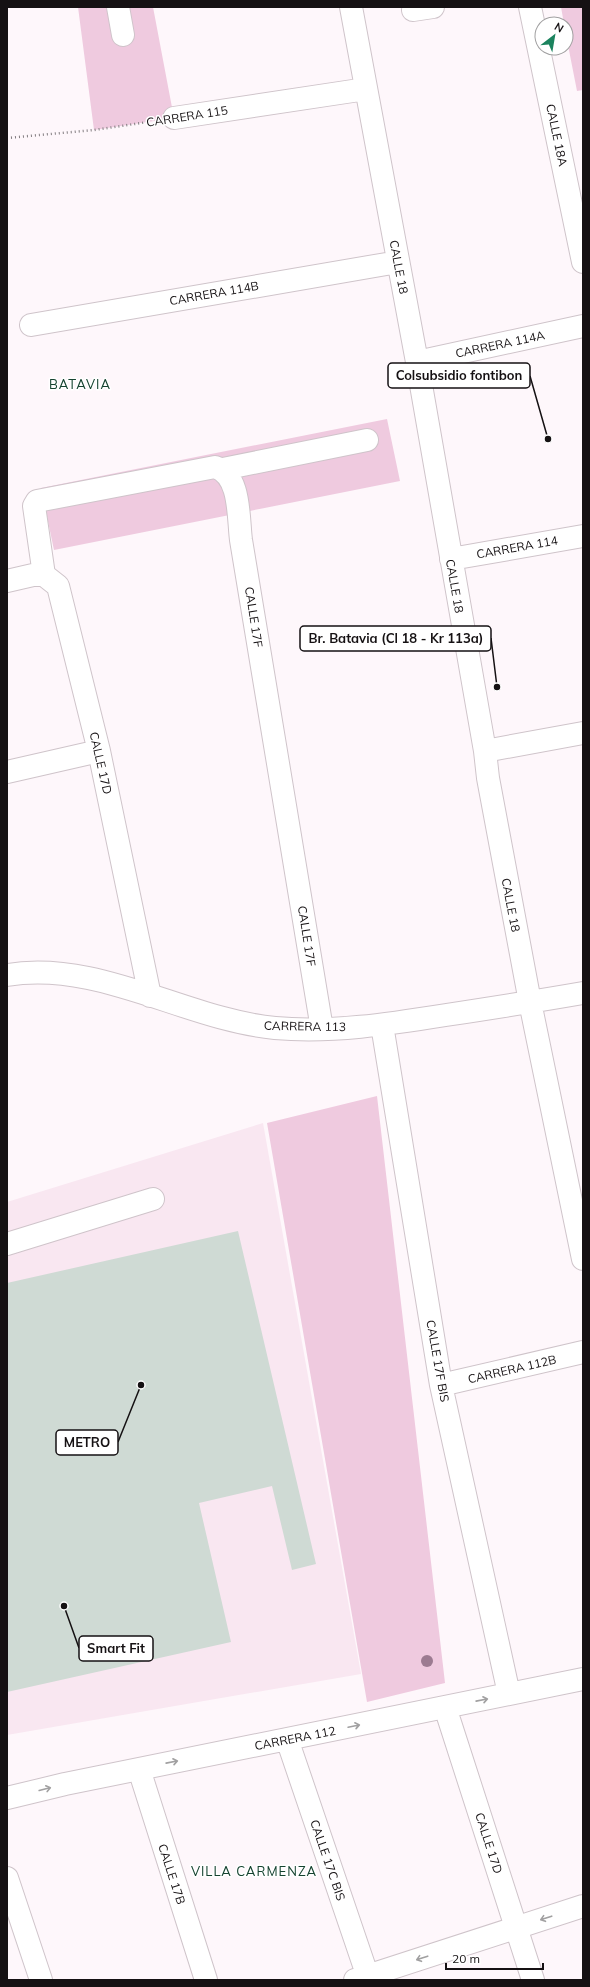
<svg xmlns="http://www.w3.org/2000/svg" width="590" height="1987" viewBox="0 0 590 1987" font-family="Mulish,sans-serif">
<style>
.built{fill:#f9e7f1}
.green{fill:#efcadf}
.building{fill:#cfdad4}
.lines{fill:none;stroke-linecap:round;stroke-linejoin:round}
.minor-casing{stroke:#cfc4ca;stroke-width:24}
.path{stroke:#827d80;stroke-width:2.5;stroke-dasharray:1 3;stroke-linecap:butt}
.minor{stroke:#fff;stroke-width:22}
.tree{fill:#9c7b91}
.oneway{stroke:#a1a0a1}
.labels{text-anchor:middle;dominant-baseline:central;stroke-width:3;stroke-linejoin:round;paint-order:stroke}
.street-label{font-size:12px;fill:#151113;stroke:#fff}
.neighbourhood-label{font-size:13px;letter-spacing:1px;fill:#154330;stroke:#fff}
.leader{fill:none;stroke:#151113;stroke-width:1.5}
.callout-dot{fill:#151113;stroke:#fff;stroke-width:1.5}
.callout{fill:#fff;stroke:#151113;stroke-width:1.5}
.callout-label{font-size:13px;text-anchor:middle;font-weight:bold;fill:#151113}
</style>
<rect width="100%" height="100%" fill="#fef7fb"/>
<path class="built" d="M263,1123L361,1674L7,1735V1202Z"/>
<path class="green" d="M78,7H153L174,118L94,130Z
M561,7H583V90L577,91L566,35V24H564Z
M387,419L400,481L54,550L41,488Z
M377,1096L445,1683L367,1702L267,1123Z"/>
<path class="building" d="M238,1231L316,1564L292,1570L272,1486L199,1503L231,1642L7,1692V1283Z"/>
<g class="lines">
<defs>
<path id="minor" d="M118,7L123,35
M351,7L417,362L485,751L488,778L530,1002L583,1259
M530,7L583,262
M413,10L433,7
M174,118L366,89
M31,325L398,262
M417,362L583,326
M223,469L367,440
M451,559L583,536
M44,575L34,506L37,501L215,467C241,475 238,517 241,540L322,1029
M7,581L33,575H44L58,586L99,751L150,996
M485,751L583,733
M7,772L99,751
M7,975C100,960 184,1019 275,1028C332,1033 389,1024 446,1015C492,1008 537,1001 583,993
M382,1025L441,1385L509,1694
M7,1244L153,1199
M441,1385L583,1352
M445,1707L533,1980
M287,1739L369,1980
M139,1769L206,1980
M7,1798L65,1784L583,1679
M7,1878L41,1980
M355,1980L583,1906"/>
</defs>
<use href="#minor" class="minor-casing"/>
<path class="path" d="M7,138L94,130L148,122"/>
<use href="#minor" class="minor"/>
</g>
<circle class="tree" cx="427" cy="1661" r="6"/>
<defs><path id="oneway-shaft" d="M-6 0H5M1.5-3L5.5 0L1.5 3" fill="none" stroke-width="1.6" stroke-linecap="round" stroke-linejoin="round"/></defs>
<g class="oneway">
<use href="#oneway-shaft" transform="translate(482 1700) rotate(-11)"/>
<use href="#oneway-shaft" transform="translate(354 1726) rotate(-12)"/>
<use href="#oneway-shaft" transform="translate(172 1762) rotate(-11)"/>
<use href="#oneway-shaft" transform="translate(45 1789) rotate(-14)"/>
<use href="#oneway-shaft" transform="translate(546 1918) rotate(162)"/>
<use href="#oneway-shaft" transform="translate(422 1958) rotate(162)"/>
</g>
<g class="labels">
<g class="street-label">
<text transform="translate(187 116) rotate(-9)">CARRERA 115</text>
<text transform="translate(557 135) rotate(78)">CALLE 18A</text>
<text transform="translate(399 267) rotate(79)">CALLE 18</text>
<text transform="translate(214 293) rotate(-10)">CARRERA 114B</text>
<text transform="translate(500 344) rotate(-12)">CARRERA 114A</text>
<text transform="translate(517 547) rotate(-10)">CARRERA 114</text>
<text transform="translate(455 586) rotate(80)">CALLE 18</text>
<text transform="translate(254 617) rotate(81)">CALLE 17F</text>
<text transform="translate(101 763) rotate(77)">CALLE 17D</text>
<text transform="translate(511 905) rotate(79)">CALLE 18</text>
<text transform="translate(307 936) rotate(81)">CALLE 17F</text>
<text transform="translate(305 1026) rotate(1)">CARRERA 113</text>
<text transform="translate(438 1361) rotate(80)">CALLE 17F BIS</text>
<text transform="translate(512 1369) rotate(-13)">CARRERA 112B</text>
<text transform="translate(295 1738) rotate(-11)">CARRERA 112</text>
<text transform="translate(489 1843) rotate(72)">CALLE 17D</text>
<text transform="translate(328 1860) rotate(71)">CALLE 17C BIS</text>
<text transform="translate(172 1874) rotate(72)">CALLE 17B</text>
</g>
<g class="neighbourhood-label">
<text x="80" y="384">BATAVIA</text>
<text x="254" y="1871">VILLA CARMENZA</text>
</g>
</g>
<path class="leader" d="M548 439L530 376M497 687L491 638M141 1385L118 1442M64 1606L79 1648"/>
<g class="callout-dot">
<circle cx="548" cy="439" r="4"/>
<circle cx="497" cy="687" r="4"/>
<circle cx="141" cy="1385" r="4"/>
<circle cx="64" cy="1606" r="4"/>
</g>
<g class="callout">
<rect x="388" y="363" width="142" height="25" rx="4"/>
<rect x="300" y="626" width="191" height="25" rx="4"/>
<rect x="56" y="1430" width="62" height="25" rx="4"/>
<rect x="79" y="1636" width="74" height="25" rx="4"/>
</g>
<g class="callout-label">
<text x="459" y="380">Colsubsidio fontibon</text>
<text x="396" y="643">Br. Batavia (Cl 18 - Kr 113a)</text>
<text x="87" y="1447">METRO</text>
<text x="116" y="1653">Smart Fit</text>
</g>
<rect width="590" height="1987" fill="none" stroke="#151113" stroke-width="16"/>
<g transform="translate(554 36) rotate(31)"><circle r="19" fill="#ffffff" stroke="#a1a0a1"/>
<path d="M0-3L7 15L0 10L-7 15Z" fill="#1b835e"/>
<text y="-6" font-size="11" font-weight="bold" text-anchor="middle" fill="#151113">N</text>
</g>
<path d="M446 1963v6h97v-6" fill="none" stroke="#151113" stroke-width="2"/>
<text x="452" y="1963" font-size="12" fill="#151113" stroke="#ffffff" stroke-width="3" paint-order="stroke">20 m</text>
</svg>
